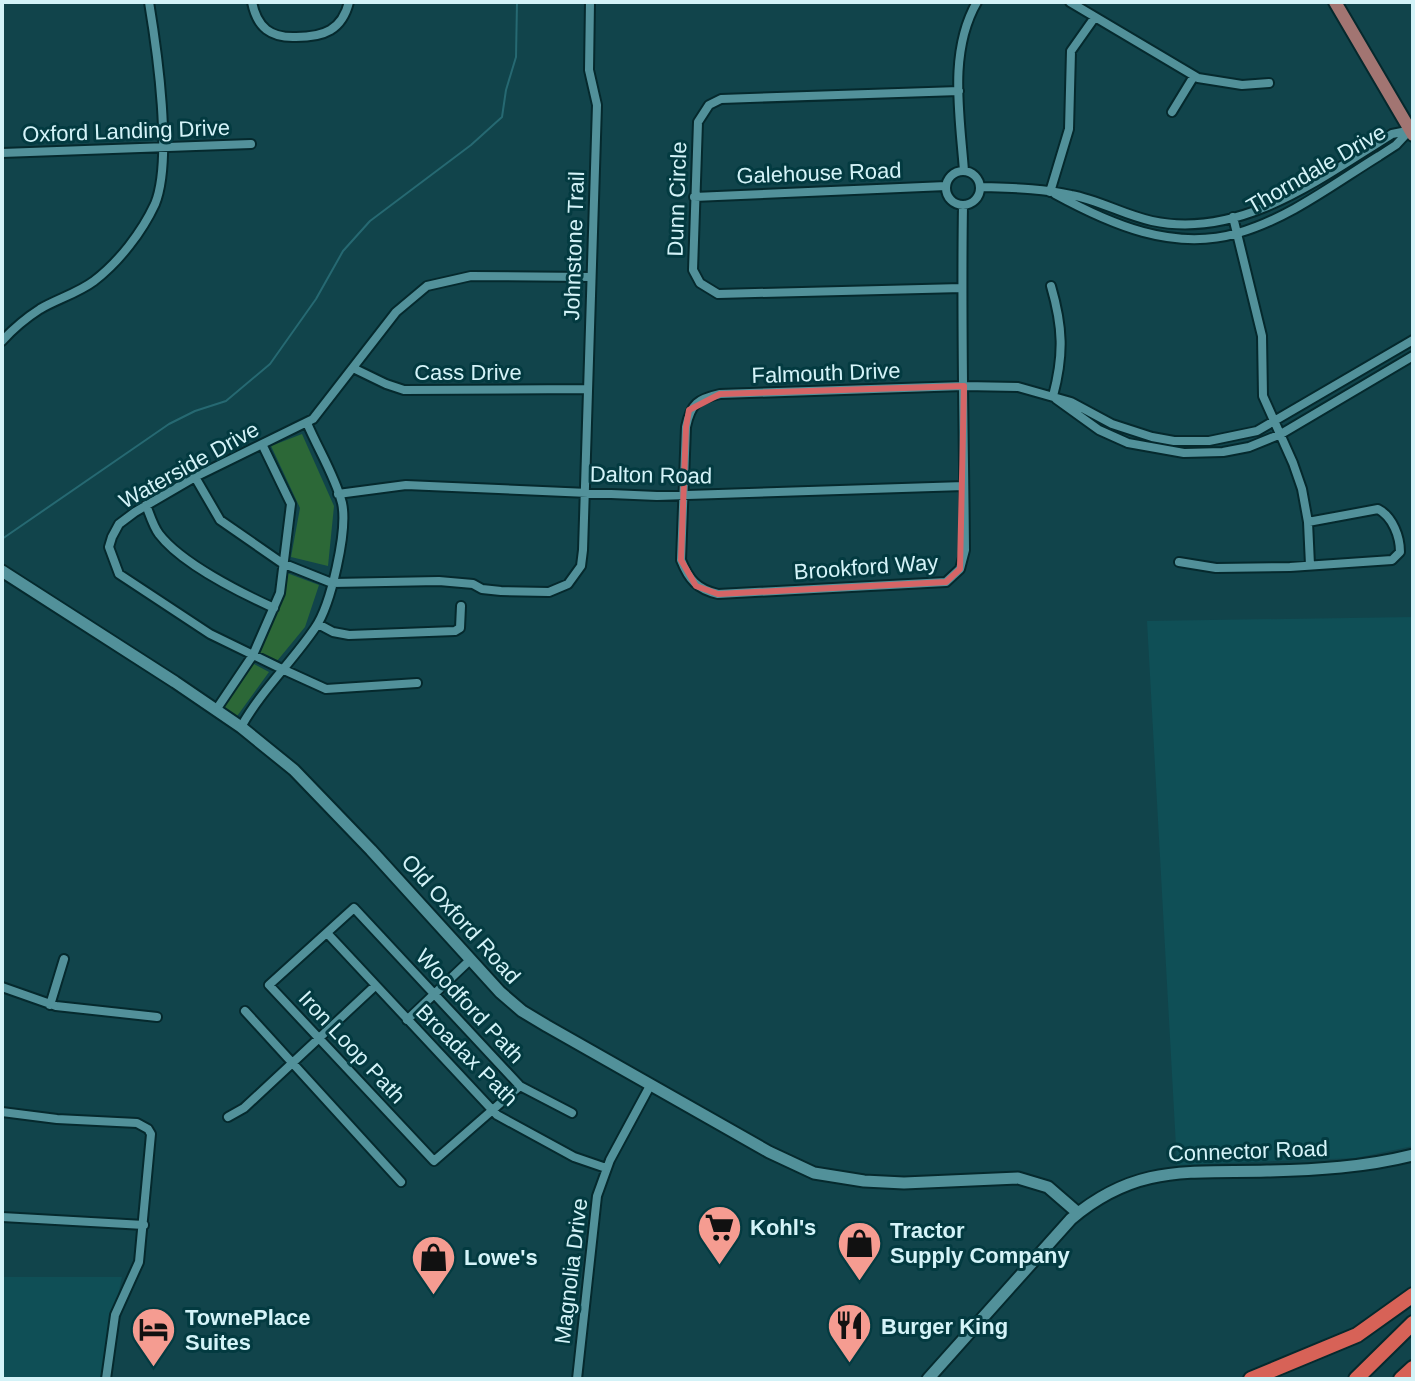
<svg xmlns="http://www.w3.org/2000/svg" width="1415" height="1381" viewBox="0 0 1415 1381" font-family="Helvetica,sans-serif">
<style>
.built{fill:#0f4f56}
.green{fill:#2c6837}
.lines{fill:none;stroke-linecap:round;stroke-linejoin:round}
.stream{stroke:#266972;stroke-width:2}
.street-casing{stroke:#05292d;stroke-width:12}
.secondary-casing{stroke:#05292d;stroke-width:15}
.primary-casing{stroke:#05292d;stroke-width:16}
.highway-casing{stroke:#05292d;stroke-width:18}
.street{stroke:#52919a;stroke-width:8}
.secondary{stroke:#52919a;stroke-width:11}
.primary{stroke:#a27572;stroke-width:12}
.highway{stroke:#d76257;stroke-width:14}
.marked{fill:none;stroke:#d56566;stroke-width:6;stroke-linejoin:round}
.labels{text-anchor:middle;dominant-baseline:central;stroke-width:6;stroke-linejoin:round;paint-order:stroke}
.street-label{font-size:22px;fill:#d4f3f8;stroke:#033a40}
.poi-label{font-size:22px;font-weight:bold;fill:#d4f3f8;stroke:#033a40;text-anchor:start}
</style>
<rect width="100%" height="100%" fill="#11444b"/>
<path class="built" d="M1413,617V1146L1356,1158L1177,1165L1147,621Z
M2,1277H122L100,1379H2Z"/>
<path class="green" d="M302,434L334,506L328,566L291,557L300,508L271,446Z
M287,573L319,585L305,627L277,661L259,654L278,611Z
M252,663L269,672L235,719L221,710Z"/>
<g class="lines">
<path class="stream" d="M2,539L169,424L195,411L226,401L270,364L316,299L343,251L370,221L471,145L502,117L506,90L516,57L517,2"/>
<defs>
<path id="street" d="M252,2C257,28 271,38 296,37C324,37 342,30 349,2
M1070,2L1198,78L1242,85L1269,83
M959,91L721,99L709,105L698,122L693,270L700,283L718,294L962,288
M1172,112L1194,76
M2,153L251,144
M946 188a17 17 0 1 1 34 0a17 17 0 1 1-34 0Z
M964,171C960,116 948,52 977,2
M980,187C1011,188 1041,188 1071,195C1099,200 1124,215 1152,221C1241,240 1321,178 1392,134L1412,130
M1050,192L1069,129L1071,51L1095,17
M1055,194C1110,224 1173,252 1238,233C1288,219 1335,183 1379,156L1396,145L1410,130
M694,197L946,186
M963,206C961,321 964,435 965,550L960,569L946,582L718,594C697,589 689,580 681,560L686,427C691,403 698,399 720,394L964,386L1018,387L1071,402L1112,424L1152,437L1174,441H1209L1257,431L1413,340
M1233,217L1262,336L1263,396L1293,463L1302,489L1308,522L1310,565
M1051,286C1063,327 1064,355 1053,396
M2,341C13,329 26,318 40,309C57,299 78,293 94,281C119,262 142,232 155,204C173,160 157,50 149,2
M353,368L386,384L404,390L587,389
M1056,399L1099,430L1128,443L1184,453L1223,452L1249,447L1281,434L1413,356
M195,477L220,520L282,563L332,583L439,581L473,584L482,589L501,591L549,592L568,584L581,566L583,550L597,105L589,70L590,2
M338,494L406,485L657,496L964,486
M146,505C150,515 153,526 159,534C181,563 241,593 274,608
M1179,562L1216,568L1290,567L1392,560L1400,552C1400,537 1393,517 1378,509L1308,522
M318,624L333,632L349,635L455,631L460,628L461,606
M417,683L326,689L282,669L210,634L119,574L109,547L112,537L119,524L135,512L195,477L313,419L396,312L427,286L471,276L591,277
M216,710L253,655L280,593L291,504L262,444
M241,727C261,691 292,662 315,628C331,605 348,530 342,503C335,476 318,449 307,423
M327,933L497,1115L574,1157L606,1168
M2,987L56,1006L157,1017
M50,1005L64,959
M245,1011L401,1182
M407,1020L470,960
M520,1086L434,1161L269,985L354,908L520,1086L572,1113
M2,1112L57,1119L137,1123L148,1129L151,1134L139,1262L115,1315L106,1379
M228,1117L244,1108L375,986
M2,1217L144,1225
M577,1379L597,1196L610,1160L651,1084"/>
<path id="secondary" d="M2,571L175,682L241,727L294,770L371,850L500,992L522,1011L547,1026L769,1152L814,1173L864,1181L904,1183L1018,1178L1048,1187L1078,1213
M928,1379L1071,1219C1136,1164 1188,1173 1267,1171C1317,1170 1365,1167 1413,1155"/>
<path id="primary" d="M1335,2L1413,135"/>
<path id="highway" d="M1251,1379L1357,1335L1413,1295
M1356,1379L1413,1323
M1401,1379L1413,1368"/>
</defs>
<use href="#street" class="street-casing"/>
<use href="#secondary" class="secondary-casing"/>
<use href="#primary" class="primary-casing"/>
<use href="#highway" class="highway-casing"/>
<use href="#street" class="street"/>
<use href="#secondary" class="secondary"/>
<use href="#primary" class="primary"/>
<use href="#highway" class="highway"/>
</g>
<path class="marked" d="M964,386L960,569L946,582L718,594L696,586L681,560L686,427L689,410L720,394Z"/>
<defs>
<symbol id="supermarket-pin" viewBox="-11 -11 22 30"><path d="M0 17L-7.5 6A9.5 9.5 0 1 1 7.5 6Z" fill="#f59c91" stroke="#033a40"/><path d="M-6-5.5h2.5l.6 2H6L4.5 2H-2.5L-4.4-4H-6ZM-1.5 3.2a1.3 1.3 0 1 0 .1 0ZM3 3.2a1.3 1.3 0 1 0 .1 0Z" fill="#111"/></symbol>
<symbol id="shop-pin" viewBox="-11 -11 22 30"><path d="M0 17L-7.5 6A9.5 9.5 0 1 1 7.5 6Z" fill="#f59c91" stroke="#033a40"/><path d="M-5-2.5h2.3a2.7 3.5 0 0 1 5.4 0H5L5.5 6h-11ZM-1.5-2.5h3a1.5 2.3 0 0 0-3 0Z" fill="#111"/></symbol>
<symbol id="restaurant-pin" viewBox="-11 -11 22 30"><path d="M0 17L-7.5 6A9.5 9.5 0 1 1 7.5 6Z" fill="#f59c91" stroke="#033a40"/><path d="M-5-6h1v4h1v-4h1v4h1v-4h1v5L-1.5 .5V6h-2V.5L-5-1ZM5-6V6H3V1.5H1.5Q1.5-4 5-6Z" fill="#111"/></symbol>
<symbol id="hotel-pin" viewBox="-11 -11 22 30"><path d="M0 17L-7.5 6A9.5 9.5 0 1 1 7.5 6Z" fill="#f59c91" stroke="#033a40"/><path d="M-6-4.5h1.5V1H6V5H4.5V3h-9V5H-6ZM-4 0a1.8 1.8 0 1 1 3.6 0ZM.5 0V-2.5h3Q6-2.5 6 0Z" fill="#111"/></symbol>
</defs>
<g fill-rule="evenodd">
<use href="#supermarket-pin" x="694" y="1202" width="51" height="69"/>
<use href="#shop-pin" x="834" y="1218" width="51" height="69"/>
<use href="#shop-pin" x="408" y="1232" width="51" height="69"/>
<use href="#restaurant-pin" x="824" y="1300" width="51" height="69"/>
<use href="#hotel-pin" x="128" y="1304" width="51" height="69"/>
</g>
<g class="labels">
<g class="street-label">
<text transform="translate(126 131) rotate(-2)">Oxford Landing Drive</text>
<text transform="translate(1316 169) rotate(-30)">Thorndale Drive</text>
<text transform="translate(819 173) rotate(-2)">Galehouse Road</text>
<text transform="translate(677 199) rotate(-88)">Dunn Circle</text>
<text transform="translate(574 246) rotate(-88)">Johnstone Trail</text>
<text x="468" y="372">Cass Drive</text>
<text transform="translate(826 373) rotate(-2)">Falmouth Drive</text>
<text transform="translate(189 465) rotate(-29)">Waterside Drive</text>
<text transform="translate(651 475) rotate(1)">Dalton Road</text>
<text transform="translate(866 567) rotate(-4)">Brookford Way</text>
<text transform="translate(461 919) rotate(48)">Old Oxford Road</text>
<text transform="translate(470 1006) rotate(47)">Woodford Path</text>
<text transform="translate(352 1047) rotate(47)">Iron Loop Path</text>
<text transform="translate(467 1055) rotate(45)">Broadax Path</text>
<text transform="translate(1248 1151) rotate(-2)">Connector Road</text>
<text transform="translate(571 1271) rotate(-83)">Magnolia Drive</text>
</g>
<g class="poi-label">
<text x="750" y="1227">Kohl's</text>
<text x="890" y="1230">Tractor<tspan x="890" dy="25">Supply Company</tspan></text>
<text x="464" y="1257">Lowe's</text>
<text x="185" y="1317">TownePlace<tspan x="185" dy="25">Suites</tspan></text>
<text x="881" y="1326">Burger King</text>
</g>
</g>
<rect width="1415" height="1381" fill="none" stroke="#d4f3f8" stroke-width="8"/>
</svg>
